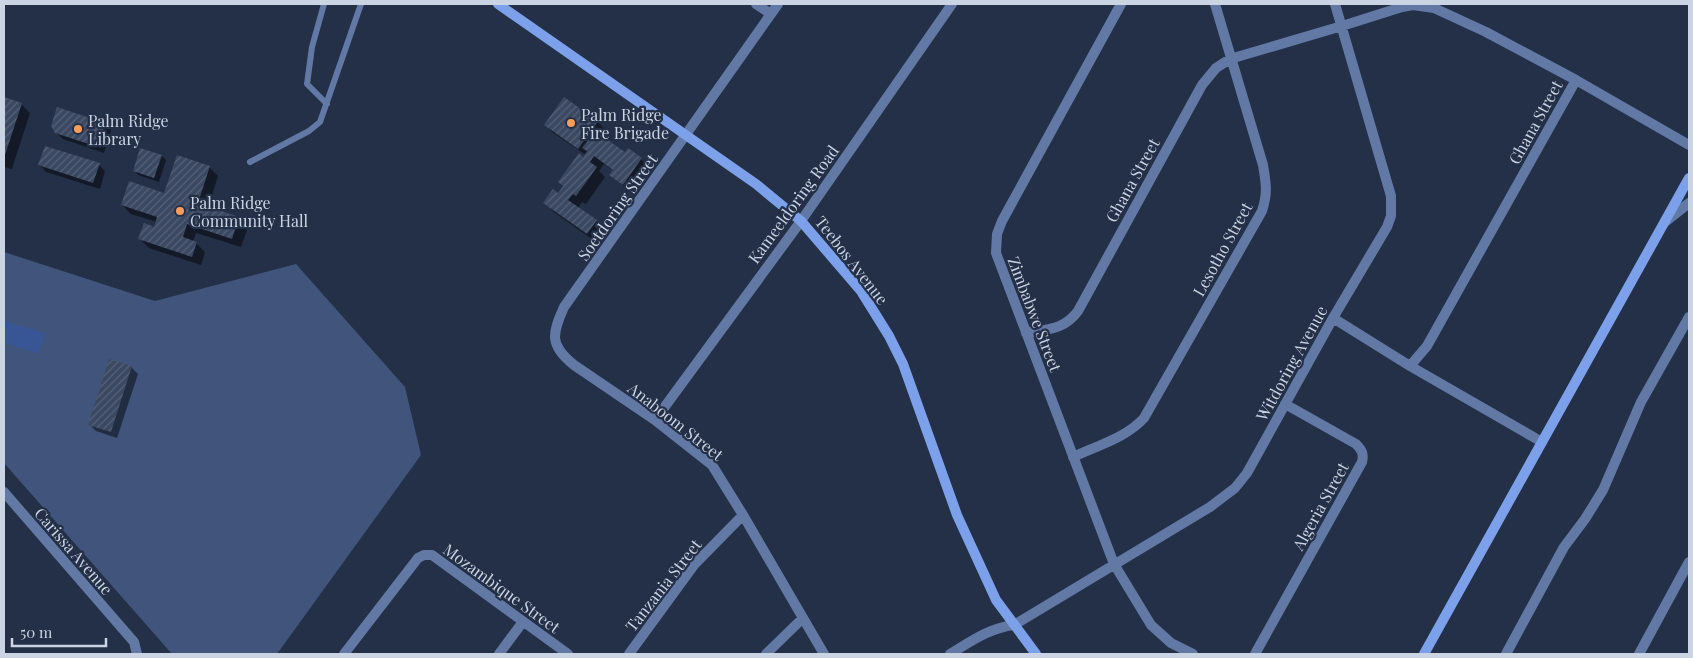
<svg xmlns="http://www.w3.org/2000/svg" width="1693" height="658" viewBox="0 0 1693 658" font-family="'Playfair Display',serif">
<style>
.pitch{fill:#40547c}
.water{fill:#385695}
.shadow{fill:#0007}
.building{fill:url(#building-hatch)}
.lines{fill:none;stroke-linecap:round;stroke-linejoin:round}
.lane{stroke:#6279a6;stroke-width:6}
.street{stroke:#6279a6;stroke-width:10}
.secondary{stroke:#7ca1ea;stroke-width:10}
.poi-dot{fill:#fe9c58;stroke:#243048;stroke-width:2}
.labels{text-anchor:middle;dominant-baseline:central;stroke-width:4.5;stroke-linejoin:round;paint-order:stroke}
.poi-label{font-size:16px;fill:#cbd4e3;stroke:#243048;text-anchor:start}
.street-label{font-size:16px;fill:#cbd4e3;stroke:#243048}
</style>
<defs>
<pattern id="building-hatch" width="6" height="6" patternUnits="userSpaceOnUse" patternTransform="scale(1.25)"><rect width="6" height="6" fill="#3b4862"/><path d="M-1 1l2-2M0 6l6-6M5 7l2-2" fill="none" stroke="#566278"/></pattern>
</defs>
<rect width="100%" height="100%" fill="#243048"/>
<path class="pitch" d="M4,252L155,301L296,264L405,387L421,455L277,654H172L4,463Z"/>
<path class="water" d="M4,321L45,333L39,354L4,343Z"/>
<path class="shadow" d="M4,98L21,104L30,113L12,169L4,167Z
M565,99L598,122L604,129L599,135L626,154L641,159L650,168L632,193L611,175L614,171L604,164L599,171L605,177L586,204L582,202L578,208L596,221L605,230L596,242L554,212L545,203L558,194L564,187L559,182L586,155L552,132L546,125Z
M105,124L111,130L104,153L63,139L56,132Z
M141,149L162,156L166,160L159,182L138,175L134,170Z
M40,165H99L105,171L100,189L46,172Z
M209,167L218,176L208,208L239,218L248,227L241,247L196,233L193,242L196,243L205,252L201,265L149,248L140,239L155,228L157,222L131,214L122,205L165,194Z
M131,367L138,374L117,438L96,431L89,424Z"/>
<path class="building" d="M4,97L22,103L4,158Z
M564,97L598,121L578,149L544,125Z
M57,107L105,123L98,147L55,133L51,126Z
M595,131L625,152L628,148L642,158L623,185L609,175L613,170L594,156L590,162L597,167L576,196L573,194L568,200L597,220L587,234L543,203L553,189L558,193L563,186L558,182L579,153L583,157L587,151L582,148Z
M45,146L100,163L93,183L38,165Z
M140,148L162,155L154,178L133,171Z
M177,155L210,166L198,203L239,217L232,239L187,224L183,237L197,242L192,257L138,239L144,223L154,227L157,217L121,205L129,181L164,193Z
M109,359L132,366L111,432L88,425Z"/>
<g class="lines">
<path class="lane" d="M324,4L312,47L307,84L327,104
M250,162L309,131L320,122L361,4"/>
<path class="street" d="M756,4L771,14
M778,4L564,307C552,334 549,345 574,365L655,420L712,465L743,515L824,654
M1121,4L1002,221L997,234L996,253L1114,564L1151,625L1171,643L1193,654
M1665,222L1689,203
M1333,318L1410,366L1427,346L1576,80
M1026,333C1048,329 1064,330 1078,311L1202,85L1216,68L1230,59L1342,26L1402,7L1413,5L1434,8L1486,32L1576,80L1689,145
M1410,366L1542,442
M655,420L801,221L952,4
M1073,457C1096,446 1126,438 1144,418L1262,211C1268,193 1266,183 1263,165L1215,4
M4,492L134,642L137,654
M344,654L418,558L424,555H432L568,654
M499,654L522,623
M629,654L694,565L743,515
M766,654L803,618
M950,654C970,642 989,628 1014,625L1210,507L1235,488L1247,473L1333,318L1387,227L1391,216V196L1335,4
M1255,654L1362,462C1364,454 1362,450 1356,444L1285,404
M1506,654L1564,547L1585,519L1603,490L1641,402L1689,317
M1639,654L1689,562"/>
<path class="secondary" d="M498,4L756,184L801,221L861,291L889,336L903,364L957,515L996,600L1036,654
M1424,654L1689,178"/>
</g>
<g class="poi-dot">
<circle cx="571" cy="123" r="5"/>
<circle cx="78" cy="129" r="5"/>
<circle cx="180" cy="211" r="5"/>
</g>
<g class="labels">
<g class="poi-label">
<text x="581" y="114">Palm Ridge<tspan x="581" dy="18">Fire Brigade</tspan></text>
<text x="88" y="120">Palm Ridge<tspan x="88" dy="18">Library</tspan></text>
<text x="190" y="202">Palm Ridge<tspan x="190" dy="18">Community Hall</tspan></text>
</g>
<g class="street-label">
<text transform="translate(1535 122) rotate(-61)">Ghana Street</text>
<text transform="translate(1132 180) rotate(-61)">Ghana Street</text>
<text transform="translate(793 204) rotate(-54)">Kameeldoring Road</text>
<text transform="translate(617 207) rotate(-55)">Soetdoring Street</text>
<text transform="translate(1222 249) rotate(-61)">Lesotho Street</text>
<text transform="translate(852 260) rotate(52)">Teebos Avenue</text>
<text transform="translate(1035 314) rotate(69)">Zimbabwe Street</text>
<text transform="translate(1291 363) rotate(-61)">Witdoring Avenue</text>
<text transform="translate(676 421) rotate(38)">Anaboom Street</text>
<text transform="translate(1320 506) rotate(-61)">Algeria Street</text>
<text transform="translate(74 551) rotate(49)">Carissa Avenue</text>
<text transform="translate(663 585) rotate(-52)">Tanzania Street</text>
<text transform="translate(502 588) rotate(36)">Mozambique Street</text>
</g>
</g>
<rect width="1693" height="658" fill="none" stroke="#cbd4e3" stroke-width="10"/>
<path d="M12 638v8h94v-8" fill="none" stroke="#cbd4e3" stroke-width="2.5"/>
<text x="20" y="638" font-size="15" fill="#cbd4e3" stroke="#243048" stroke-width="4" paint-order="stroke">50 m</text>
</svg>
